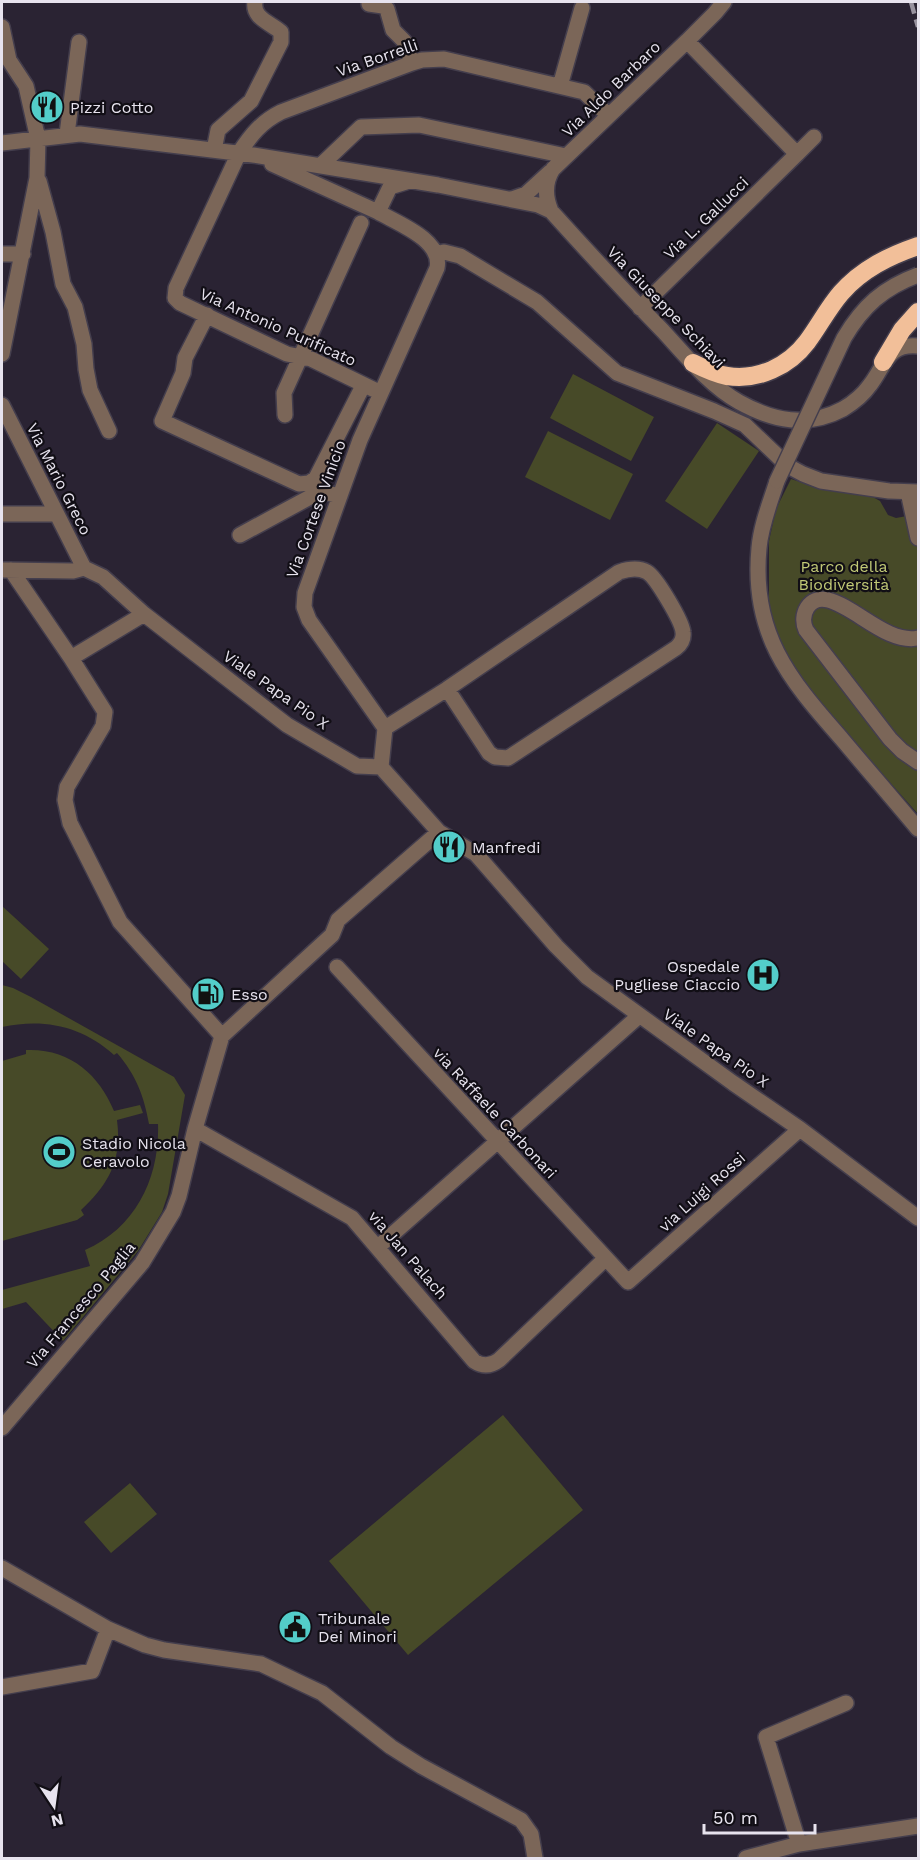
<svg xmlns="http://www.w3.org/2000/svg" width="920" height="1860" viewBox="0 0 920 1860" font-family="'Work Sans',sans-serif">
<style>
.green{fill:#474a28}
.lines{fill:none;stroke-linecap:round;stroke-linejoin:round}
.minor-casing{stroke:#443e4d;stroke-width:18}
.highway-casing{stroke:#443e4d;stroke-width:21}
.minor{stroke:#7b6658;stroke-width:15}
.highway{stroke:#f2bf99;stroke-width:18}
.rail{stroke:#98929f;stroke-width:4.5;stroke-dasharray:12 6;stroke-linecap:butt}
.minor-bridge-casing{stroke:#443e4d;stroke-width:18;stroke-linecap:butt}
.minor-bridge{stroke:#7b6658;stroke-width:15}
.labels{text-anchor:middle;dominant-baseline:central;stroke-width:4.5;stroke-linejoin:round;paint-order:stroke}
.street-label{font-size:16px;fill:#e7e3ee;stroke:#110e15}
.poi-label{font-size:16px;fill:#e7e3ee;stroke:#110e15;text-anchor:start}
.park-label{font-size:16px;fill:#c1c976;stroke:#110e15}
</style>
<rect width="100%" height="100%" fill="#2a2333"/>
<path class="green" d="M573,374L654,417L631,461L550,418Z
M717,423L759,451L707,529L665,501Z
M548,431L633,474L610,520L525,477Z
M791,479L822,489L871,496L880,501L888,515L896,518L918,514V814L830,715L803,684L783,653L769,608V541L776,509Z
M2,906L49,949L21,979L2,961Z
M2,985L13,988L31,997L174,1077L185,1095L168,1194L162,1212L138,1251L63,1341L26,1302L2,1309V1290L90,1266L85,1250C136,1228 160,1177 158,1124H149C144,1096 136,1075 117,1053L114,1055C82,1026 44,1018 2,1027Z
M26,1050C69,1048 99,1074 114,1111L140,1105L143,1113L117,1120C122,1159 110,1183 81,1210L84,1215L77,1220L2,1241V1061L26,1054Z
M503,1415L583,1510L408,1655L329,1561Z
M130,1483L157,1514L111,1553L84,1522Z"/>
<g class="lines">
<defs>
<path id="minor" d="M369,4L383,6L387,9L393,30L404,41L412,63
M2,27L9,60L26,86L38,139L37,178L2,354
M560,86L582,8
M67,134L79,42
M2,143L80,134L253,155L438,185L538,205L551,211C588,252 625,292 663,331C685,355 710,386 739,402C773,421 807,428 843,409C853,403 863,395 870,385C885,366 887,343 918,346
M214,150L218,130L251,101L281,42V32C271,23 252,18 255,2
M797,154L814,137
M272,164L378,212
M320,166L361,127L419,125L566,156
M39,181L53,232L63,284L75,307L84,344L86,369L90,390L109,431
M512,199L526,194L550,172
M551,211C545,197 544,183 553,169L687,41L715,13L724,2
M2,254H23
M437,254L444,252L460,256L537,302L617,373L714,411L745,425L788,466L803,474L821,481L889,491L918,492
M640,308L797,154L687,41
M207,315L185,358L183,373L162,421L299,484L309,483L316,478L363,386
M381,393L311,359L287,354L180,303L175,298L176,288L239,153C251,135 261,122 281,112L412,63L422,60L444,59L584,92L608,115
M2,405L84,568
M285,415L284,393L361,223
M777,481C770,503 761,525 759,548C751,633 788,678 841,738C867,769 893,799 918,829
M908,492L918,538
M2,514H55
M240,535L312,496L322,492L340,496
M84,568L103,577L144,614L287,725L357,766L381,767L439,832L476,854L556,946L587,977L733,1083L800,1129L918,1218
M4,570L73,571L84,568
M11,570L71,658L105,712L103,726L67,787L65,800L70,823L120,922L222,1036
M918,638C887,644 856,607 828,600C809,595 799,615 806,630L890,739L902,751L918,762
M71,658L144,614
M385,728L447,689L619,572C628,569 638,567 647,572C656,577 682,621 683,632C684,639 681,644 676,648L508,758L495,757L489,753L447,689
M381,767L385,728L309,620L304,607L305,593L360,440L437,268C443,240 397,223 378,212L390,187L406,182
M337,967L628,1282L800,1129
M222,1036L332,935L338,920L439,832
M195,1129L352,1218L474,1361C483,1367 491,1366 499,1360L605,1259
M378,1247L639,1016
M2,1428L142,1263L173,1212L179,1196L195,1129L222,1036
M2,1568L108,1629L145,1645L164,1650L261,1664L305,1685L322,1693L391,1747L421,1766L521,1820L531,1834L535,1858
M2,1687L92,1671L108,1629
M799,1844L918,1826
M746,1858L799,1844L766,1737L846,1703"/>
<path id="highway" d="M883,362L902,330L918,312
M693,363C703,368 715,374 727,376C758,381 789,366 807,342C819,326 828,308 841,293C862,269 889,256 918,246"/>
</defs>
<use href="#minor" class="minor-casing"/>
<use href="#highway" class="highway-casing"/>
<use href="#minor" class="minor"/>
<use href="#highway" class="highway"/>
<path class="rail" d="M911,2L918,27"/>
<defs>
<path id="minor-bridge" d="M777,481L844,338C863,306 883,288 918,275"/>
</defs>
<use href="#minor-bridge" class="minor-bridge-casing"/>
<use href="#minor-bridge" class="minor-bridge"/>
</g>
<defs>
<symbol id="restaurant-disc" viewBox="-11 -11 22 22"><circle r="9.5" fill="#53cdc9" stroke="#110e15"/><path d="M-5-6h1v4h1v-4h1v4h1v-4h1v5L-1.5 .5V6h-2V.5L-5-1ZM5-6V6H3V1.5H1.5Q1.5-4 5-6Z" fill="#111"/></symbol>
<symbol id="hospital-disc" viewBox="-11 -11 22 22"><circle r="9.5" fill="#53cdc9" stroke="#110e15"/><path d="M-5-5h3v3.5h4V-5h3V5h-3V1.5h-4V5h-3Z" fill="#111"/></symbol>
<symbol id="fuel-disc" viewBox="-11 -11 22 22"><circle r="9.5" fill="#53cdc9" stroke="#110e15"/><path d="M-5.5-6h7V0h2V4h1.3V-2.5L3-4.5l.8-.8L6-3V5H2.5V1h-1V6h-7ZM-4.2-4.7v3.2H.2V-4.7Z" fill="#111"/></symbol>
<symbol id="stadium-disc" viewBox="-11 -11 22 22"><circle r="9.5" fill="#53cdc9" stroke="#110e15"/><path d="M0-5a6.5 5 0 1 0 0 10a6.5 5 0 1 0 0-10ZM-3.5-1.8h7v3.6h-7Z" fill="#111"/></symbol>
<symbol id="civic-disc" viewBox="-11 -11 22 22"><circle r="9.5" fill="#53cdc9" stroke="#110e15"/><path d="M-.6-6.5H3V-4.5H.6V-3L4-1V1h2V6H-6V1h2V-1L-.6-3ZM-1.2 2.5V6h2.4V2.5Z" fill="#111"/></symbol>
</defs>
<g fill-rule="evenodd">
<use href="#restaurant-disc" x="28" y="88" width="38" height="38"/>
<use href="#restaurant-disc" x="430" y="828" width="38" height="38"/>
<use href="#hospital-disc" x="744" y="956" width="38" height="38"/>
<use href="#fuel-disc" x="189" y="975" width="38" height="38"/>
<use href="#stadium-disc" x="40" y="1133" width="38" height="38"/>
<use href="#civic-disc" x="276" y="1608" width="38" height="38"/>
</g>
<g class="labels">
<g class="street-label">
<text transform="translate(377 58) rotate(-19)">Via Borrelli</text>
<text transform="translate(611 89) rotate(-44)">Via Aldo Barbaro</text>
<text transform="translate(706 218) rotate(-44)">Via L. Gallucci</text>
<text transform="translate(666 307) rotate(46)">Via Giuseppe Schiavi</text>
<text transform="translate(278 327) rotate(24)">Via Antonio Purificato</text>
<text transform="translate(59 479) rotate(63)">Via Mario Greco</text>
<text transform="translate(316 509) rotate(-70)">Via Cortese Vinicio</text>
<text transform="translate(276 690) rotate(35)">Viale Papa Pio X</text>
<text transform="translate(716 1048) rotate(35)">Viale Papa Pio X</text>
<text transform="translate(495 1113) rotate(47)">via Raffaele Carbonari</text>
<text transform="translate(702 1192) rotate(-42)">via Luigi Rossi</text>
<text transform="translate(408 1255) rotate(49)">via Jan Palach</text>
<text transform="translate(81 1305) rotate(-50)">Via Francesco Paglia</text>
</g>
<g class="poi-label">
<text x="70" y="107">Pizzi Cotto</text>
<text x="472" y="847">Manfredi</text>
<text x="740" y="966" text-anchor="end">Ospedale<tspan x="740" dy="18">Pugliese Ciaccio</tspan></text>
<text x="231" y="994">Esso</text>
<text x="82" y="1143">Stadio Nicola<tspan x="82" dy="18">Ceravolo</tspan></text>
<text x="318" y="1618">Tribunale<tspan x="318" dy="18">Dei Minori</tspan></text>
</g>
<g class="park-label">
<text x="844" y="566">Parco della<tspan x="844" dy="18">Biodiversità</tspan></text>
</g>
</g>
<rect width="920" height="1860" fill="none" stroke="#e7e3ee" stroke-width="6"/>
<g transform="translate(54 1806) rotate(167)" stroke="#110e15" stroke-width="4.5" paint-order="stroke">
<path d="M0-4.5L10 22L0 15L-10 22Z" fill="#e7e3ee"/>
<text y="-9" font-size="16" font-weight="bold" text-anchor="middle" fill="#e7e3ee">N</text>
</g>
<path d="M704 1824v9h111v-9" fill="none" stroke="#e7e3ee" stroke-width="3"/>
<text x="713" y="1824" font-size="18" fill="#e7e3ee" stroke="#110e15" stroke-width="4.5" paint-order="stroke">50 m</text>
</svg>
